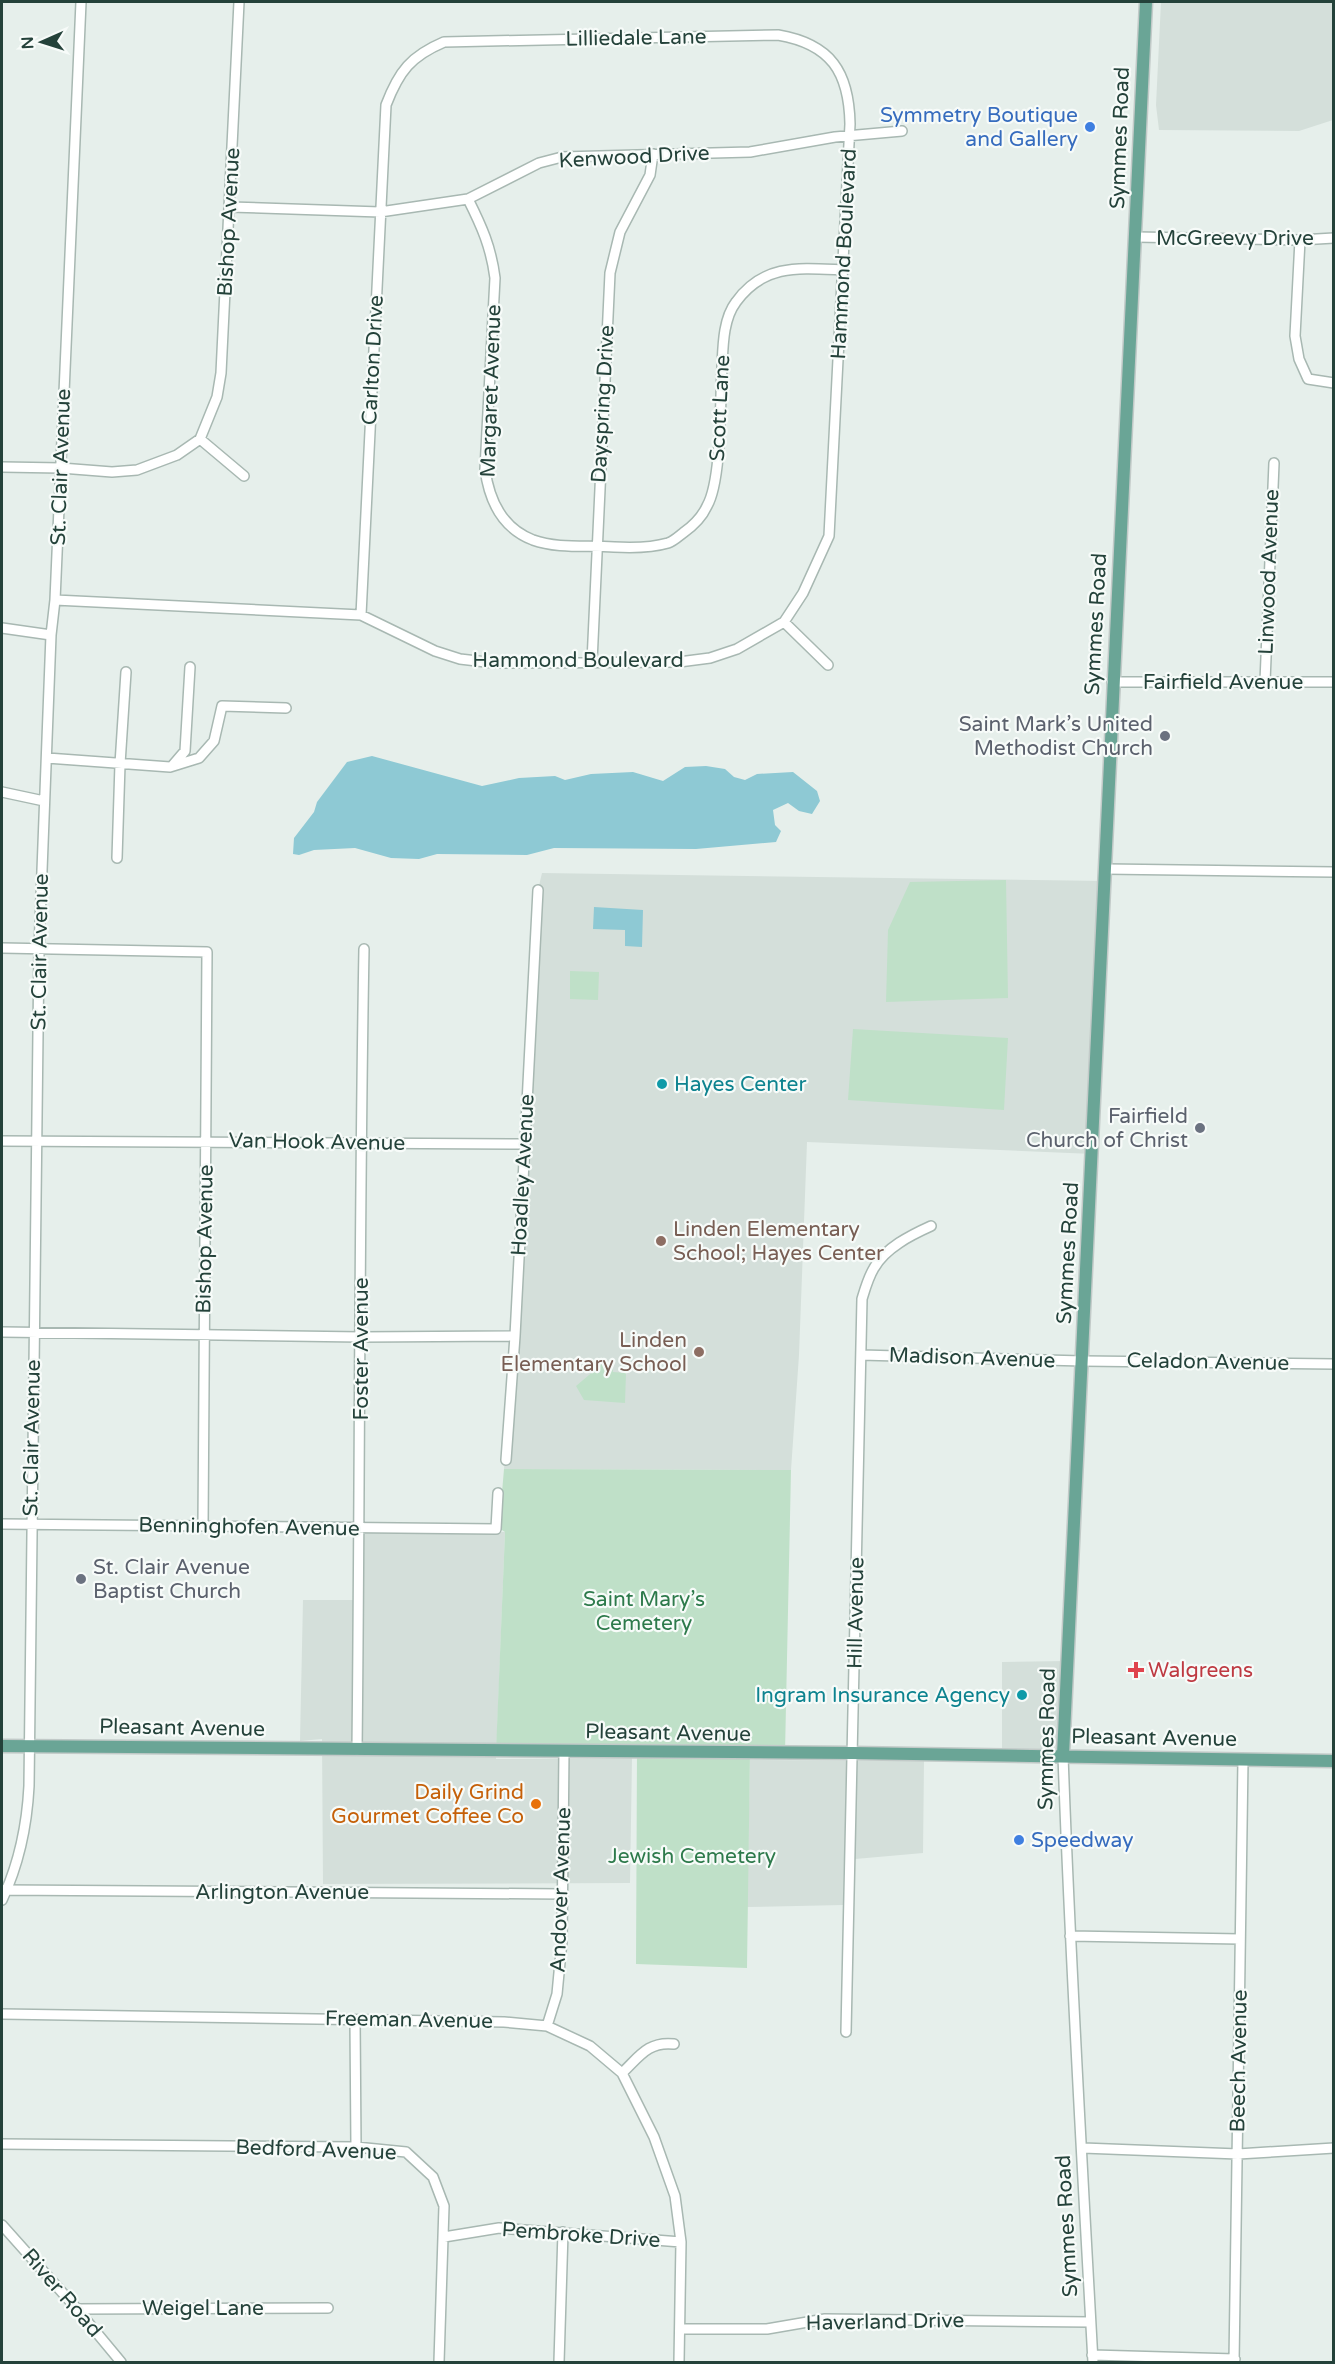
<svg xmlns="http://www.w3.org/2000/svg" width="1335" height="2364" viewBox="0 0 1335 2364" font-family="'Varela Round',sans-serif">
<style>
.built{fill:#d4dfda}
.green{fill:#bfe0c8}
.water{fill:#8ec9d4}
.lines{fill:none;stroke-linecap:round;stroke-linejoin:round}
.minor-casing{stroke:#a8b8b2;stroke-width:12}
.major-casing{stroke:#c2cac8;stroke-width:15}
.minor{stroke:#fff;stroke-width:9}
.major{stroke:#6aa596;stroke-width:12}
.shop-dot{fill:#3f7fe0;stroke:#f7fbf9;stroke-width:2}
.worship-dot{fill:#6b7280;stroke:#f7fbf9;stroke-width:2}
.culture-dot{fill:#0f9aa8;stroke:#f7fbf9;stroke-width:2}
.education-dot{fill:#8d6e63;stroke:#f7fbf9;stroke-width:2}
.health-dot{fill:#e0444e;stroke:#f7fbf9;stroke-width:2}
.food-dot{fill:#e8710a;stroke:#f7fbf9;stroke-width:2}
.labels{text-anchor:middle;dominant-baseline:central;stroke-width:4.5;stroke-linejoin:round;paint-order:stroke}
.street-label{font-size:21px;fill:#24423a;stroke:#f7fbf9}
.shop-label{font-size:21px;fill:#366cbe;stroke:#f7fbf9;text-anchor:end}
.worship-label{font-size:21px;fill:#5b616d;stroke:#f7fbf9;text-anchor:end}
.culture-label{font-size:21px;fill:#0d838f;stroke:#f7fbf9;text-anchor:start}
.education-label{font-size:21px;fill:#785e54;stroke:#f7fbf9;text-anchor:start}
.park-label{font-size:21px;fill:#2d7a4b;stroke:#f7fbf9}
.health-label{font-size:21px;fill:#be3a42;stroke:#f7fbf9;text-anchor:start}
.food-label{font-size:21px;fill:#c56008;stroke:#f7fbf9;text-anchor:end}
</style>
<rect width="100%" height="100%" fill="#e6efeb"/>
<path class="built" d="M1161,2H1333V120L1299,131L1159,130L1156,105Z
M542,873L1105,881L1093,1154L807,1142L799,1355L791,1470L504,1469L515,1336L538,890Z
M361,1532H505L496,1759L632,1758L630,1883L323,1884L322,1739L300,1741L303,1600H360Z
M1067,1661L1063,1755L1002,1756V1662Z
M750,1760L924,1761L923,1853L844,1860L843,1905L747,1907Z"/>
<path class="green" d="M1006,880L1008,998L886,1002L888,930L910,882Z
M570,971L599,972L598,1000L570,999Z
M853,1029L1008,1038L1004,1110L848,1100Z
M602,1364L612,1365L613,1372L626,1373L625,1403L584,1400L576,1386Z
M504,1469L791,1470L785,1753H750L747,1968L636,1964L637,1752L496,1751L505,1532L499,1528Z"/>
<path class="water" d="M372,756L482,786L519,778L555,776L565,780L591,774L633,772L663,781L685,767L706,766L725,769L734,777L745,780L757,774L793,772L817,791L820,801L812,814L799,811L788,803L773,810L775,825L781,831L776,842L696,849L554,848L527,855L437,854L419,859L391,858L355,848L314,850L299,855L293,854L294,838L314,812L317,802L347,762Z
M594,907L643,910L642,947L625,946V930L593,929Z"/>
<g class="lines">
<defs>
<path id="minor" d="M468,199C482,227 491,247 495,278L485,469C489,500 502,528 533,540C558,549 588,545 614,547C632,548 651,548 668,543C674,541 679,536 683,533C693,526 702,517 707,506C722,480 720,400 722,367C723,346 723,319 736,302C764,263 801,268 843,270
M230,207L380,212L468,199L539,163L562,157L750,152L835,137L902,131
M1136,237L1300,240L1334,238
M1300,240L1295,336L1299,359L1308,379L1334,383
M200,439L244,476
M2,467L61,468L112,472L137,470L177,455L200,439L217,397L221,373L239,2
M55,600L361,615L435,651L460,659L494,663L679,662L710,658L737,649L784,622L803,593L829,536L850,124C849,72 831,44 778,35L444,42C411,56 399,71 386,105L361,615
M784,622L828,665
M2,628L51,635
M592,662L610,273L620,232L650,175L653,154
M1112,682H1334
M1265,682L1274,463
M47,758L170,767L199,758L214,741L222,706L286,708
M173,765L185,751L190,667
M2,792L44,801
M117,858L120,764L126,672
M1106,869L1334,872
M2,948L207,952C207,1143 203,1334 203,1526
M2,1141L524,1144
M2,1332L361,1337L515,1336
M861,1355L1083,1361L1334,1364
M506,1460L515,1336L538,890
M2,1524L496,1529L498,1493
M357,1750C360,1483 359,1216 364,949
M1063,1755C1070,1958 1082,2160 1093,2362
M2,1890L562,1894
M2,1900C19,1864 27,1825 29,1786L39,949L51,635L55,600L81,2
M1070,1936L1240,1939
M2,2014L504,2022L547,2026L590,2046L622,2073L654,2137L675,2196L681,2242L679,2362
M355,2020L356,2147
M547,2026L557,1994L562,1941L564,1751
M846,2032L862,1299C865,1289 868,1278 874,1268C885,1248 911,1235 931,1226
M622,2073C639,2057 648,2041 674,2044
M2,2144L356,2147L406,2152L433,2177L444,2206L439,2362
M1083,2148L1238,2154L1334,2148
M2,2225L77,2309L121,2362
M444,2237L499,2228L681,2242
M77,2309L328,2308
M680,2329H767L825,2319L1090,2322
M1092,2355L1235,2359
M559,2362L563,2232
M1234,2362L1243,1760"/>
<path id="major" d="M2,1746L853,1753L1334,1761
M1063,1755L1146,2"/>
</defs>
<use href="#minor" class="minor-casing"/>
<use href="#major" class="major-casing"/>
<use href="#minor" class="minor"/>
<use href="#major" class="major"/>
</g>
<g class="shop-dot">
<circle cx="1090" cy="127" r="6"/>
<circle cx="1019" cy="1840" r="6"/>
</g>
<g class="worship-dot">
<circle cx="1165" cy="736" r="6"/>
<circle cx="1200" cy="1128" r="6"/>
<circle cx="81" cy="1579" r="6"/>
</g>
<g class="culture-dot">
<circle cx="662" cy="1084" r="6"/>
<circle cx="1022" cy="1695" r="6"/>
</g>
<g class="education-dot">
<circle cx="661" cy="1241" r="6"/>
<circle cx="699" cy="1352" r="6"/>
</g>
<path class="health-dot" d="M1133 1661h6v6h6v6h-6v6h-6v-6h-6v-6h6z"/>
<circle class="food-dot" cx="536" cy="1804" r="6"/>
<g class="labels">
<g class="street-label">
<text transform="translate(636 38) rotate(-1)">Lilliedale Lane</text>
<text transform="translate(1120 138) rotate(-88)">Symmes Road</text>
<text transform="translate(634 157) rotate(-3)">Kenwood Drive</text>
<text transform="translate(229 222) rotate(-87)">Bishop Avenue</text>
<text x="1235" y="238">McGreevy Drive</text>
<text transform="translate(844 254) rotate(-87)">Hammond Boulevard</text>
<text transform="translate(373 360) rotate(-87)">Carlton Drive</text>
<text transform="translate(491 391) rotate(-88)">Margaret Avenue</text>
<text transform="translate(603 404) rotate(-87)">Dayspring Drive</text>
<text transform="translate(720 408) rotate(-87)">Scott Lane</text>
<text transform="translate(61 467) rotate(-88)">St. Clair Avenue</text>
<text transform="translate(1269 572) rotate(-88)">Linwood Avenue</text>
<text transform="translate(1096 624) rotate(-87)">Symmes Road</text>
<text x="578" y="660">Hammond Boulevard</text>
<text x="1223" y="682">Fairfield Avenue</text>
<text transform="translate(40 952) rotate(-89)">St. Clair Avenue</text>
<text transform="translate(317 1142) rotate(1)">Van Hook Avenue</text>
<text transform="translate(523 1175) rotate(-87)">Hoadley Avenue</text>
<text transform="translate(205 1239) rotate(-89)">Bishop Avenue</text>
<text transform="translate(1068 1253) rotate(-87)">Symmes Road</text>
<text transform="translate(361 1349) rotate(-90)">Foster Avenue</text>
<text transform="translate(972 1358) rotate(2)">Madison Avenue</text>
<text transform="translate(1208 1362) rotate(1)">Celadon Avenue</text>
<text transform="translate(32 1438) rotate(-89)">St. Clair Avenue</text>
<text transform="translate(249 1527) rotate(1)">Benninghofen Avenue</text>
<text transform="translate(856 1613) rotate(-89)">Hill Avenue</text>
<text transform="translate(182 1728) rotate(1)">Pleasant Avenue</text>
<text transform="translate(668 1733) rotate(1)">Pleasant Avenue</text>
<text transform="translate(1154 1738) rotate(1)">Pleasant Avenue</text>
<text transform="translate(1047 1739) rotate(-89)">Symmes Road</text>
<text transform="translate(561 1890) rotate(-88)">Andover Avenue</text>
<text x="282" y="1892">Arlington Avenue</text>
<text transform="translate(409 2020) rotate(1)">Freeman Avenue</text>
<text transform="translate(1239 2061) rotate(-89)">Beech Avenue</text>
<text transform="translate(316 2150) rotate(2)">Bedford Avenue</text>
<text transform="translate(1067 2226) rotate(-93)">Symmes Road</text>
<text transform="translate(581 2235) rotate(4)">Pembroke Drive</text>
<text transform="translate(62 2293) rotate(49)">River Road</text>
<text x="203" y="2308">Weigel Lane</text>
<text transform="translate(885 2322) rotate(-1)">Haverland Drive</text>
</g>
<g class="shop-label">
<text x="1078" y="115">Symmetry Boutique<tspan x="1078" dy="24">and Gallery</tspan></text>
<text x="1031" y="1840" text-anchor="start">Speedway</text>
</g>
<g class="worship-label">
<text x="1153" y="724">Saint Mark’s United<tspan x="1153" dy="24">Methodist Church</tspan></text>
<text x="1188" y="1116">Fairfield<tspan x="1188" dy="24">Church of Christ</tspan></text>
<text x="93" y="1567" text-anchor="start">St. Clair Avenue<tspan x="93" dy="24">Baptist Church</tspan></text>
</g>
<g class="culture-label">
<text x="674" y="1084">Hayes Center</text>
<text x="1010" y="1695" text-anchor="end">Ingram Insurance Agency</text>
</g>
<g class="education-label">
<text x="673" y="1229">Linden Elementary<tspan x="673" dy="24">School; Hayes Center</tspan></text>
<text x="687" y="1340" text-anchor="end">Linden<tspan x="687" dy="24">Elementary School</tspan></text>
</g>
<g class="park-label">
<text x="644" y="1599">Saint Mary’s<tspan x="644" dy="24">Cemetery</tspan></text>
<text x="692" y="1856">Jewish Cemetery</text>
</g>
<g class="health-label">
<text x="1148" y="1670">Walgreens</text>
</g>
<g class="food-label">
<text x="524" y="1792">Daily Grind<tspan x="524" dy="24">Gourmet Coffee Co</tspan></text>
</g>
</g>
<rect width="1335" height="2364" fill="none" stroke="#24423a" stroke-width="6"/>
<g transform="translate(42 42) rotate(267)" stroke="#f7fbf9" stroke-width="4.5" paint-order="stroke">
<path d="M0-4.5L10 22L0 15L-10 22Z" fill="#24423a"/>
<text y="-9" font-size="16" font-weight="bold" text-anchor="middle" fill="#24423a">N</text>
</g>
</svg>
